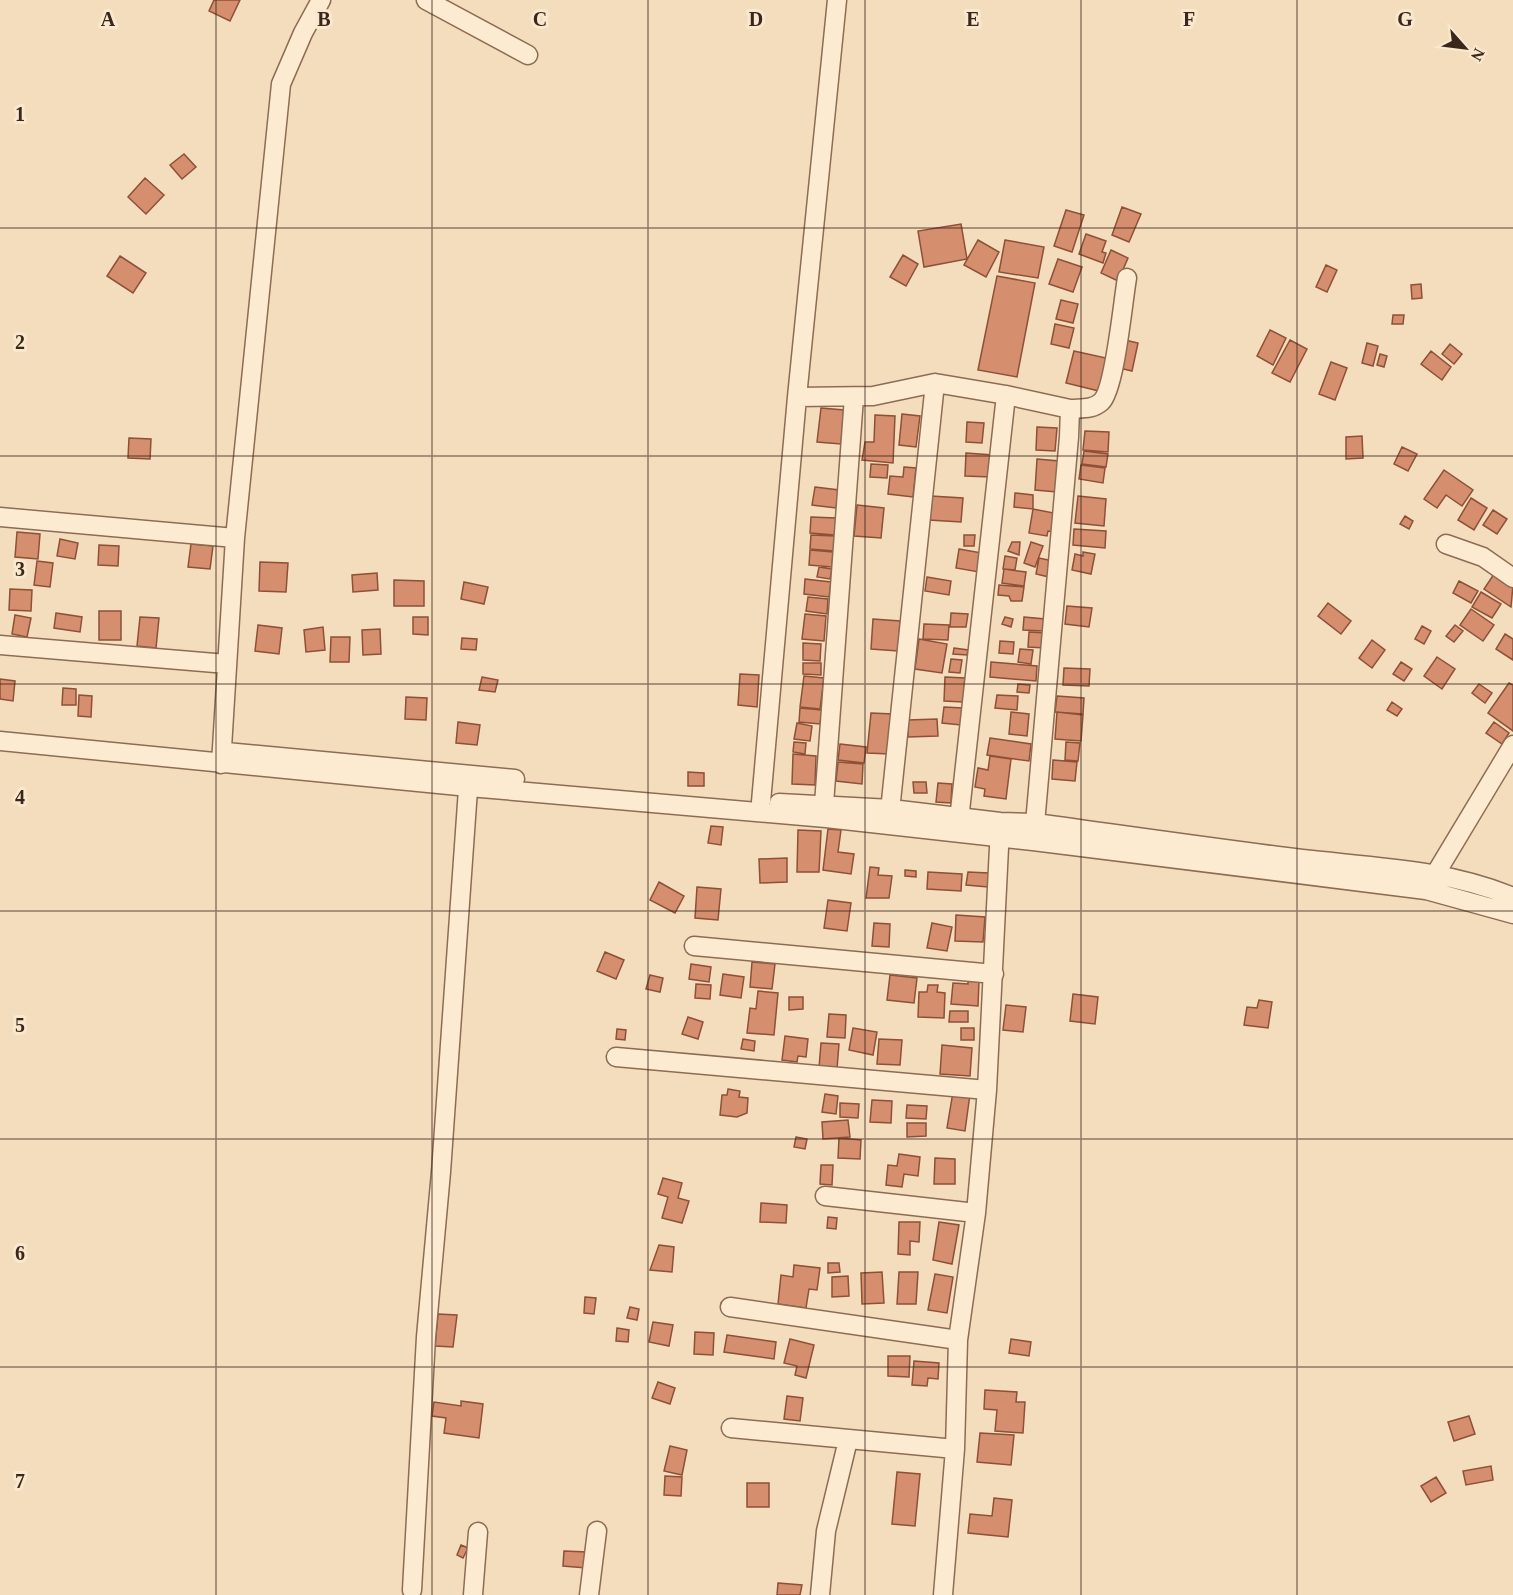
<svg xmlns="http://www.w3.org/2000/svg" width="1513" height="1595" viewBox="0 0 1513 1595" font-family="Georgia,serif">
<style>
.building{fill:#d58e6e;stroke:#8e5037;stroke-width:1.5}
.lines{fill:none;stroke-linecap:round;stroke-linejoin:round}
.street-casing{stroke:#8d6c54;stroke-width:21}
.street{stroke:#fdebd1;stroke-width:18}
.grid{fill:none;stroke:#3a261b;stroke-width:1.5;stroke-opacity:0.55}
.grid-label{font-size:20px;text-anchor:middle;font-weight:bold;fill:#3a261b;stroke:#f9e8cd;stroke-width:6;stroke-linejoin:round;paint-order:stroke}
</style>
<rect width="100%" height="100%" fill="#f3ddbd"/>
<path class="building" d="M214,0H240L230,21L209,11Z
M184,154L196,167L182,179L170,165Z
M145,178L164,195L146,214L128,197Z
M1122,207L1141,214L1129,242L1112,235Z
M1066,210L1084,215L1072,252L1054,246Z
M961,224L967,259L924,267L918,231Z
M1086,234L1106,241L1102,252L1106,253L1103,263L1079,254Z
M978,240L999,252L986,277L964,265Z
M1005,240L1044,247L1038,278L999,272Z
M1111,250L1128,258L1118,281L1101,273Z
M903,255L918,264L906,286L890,277Z
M120,256L146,273L133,293L107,276Z
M1058,259L1082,267L1073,292L1049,284Z
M1326,265L1337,270L1327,292L1316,287Z
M997,276L1035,283L1017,377L978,370Z
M1421,284L1422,298L1412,299L1411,285Z
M1061,300L1078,304L1073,323L1056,319Z
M1393,315H1404L1403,324H1392Z
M1055,324L1074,328L1069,348L1051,344Z
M1270,330L1286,338L1273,365L1257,356Z
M1121,339L1138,343L1132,371L1115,367Z
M1290,340L1307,349L1290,382L1272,373Z
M1367,343L1378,346L1373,366L1362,363Z
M1450,344L1462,354L1454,364L1442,354Z
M1074,351L1106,358L1099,391L1066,383Z
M1431,351L1451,367L1442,380L1421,364Z
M1380,354L1387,356L1384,367L1377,365Z
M1331,362L1347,368L1335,400L1319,394Z
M821,408L844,410L841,444L817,442Z
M902,414L920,416L916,447L899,445Z
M875,415L895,416L893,463L862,460L865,442H874Z
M967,422L984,423L982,443L966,442Z
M1037,427L1057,428L1055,451L1036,450Z
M1085,431L1109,432L1108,452L1083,450Z
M1362,436L1363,458L1346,459V437Z
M129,438L151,439L150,459L128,458Z
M1402,447L1417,454L1408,471L1394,464Z
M1084,451L1108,454L1106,467L1082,464Z
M966,453L993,455L991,477L965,476Z
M1037,459L1059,461L1057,492L1035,490Z
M871,464L888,465L887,478L870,477Z
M1081,465L1105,468L1103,483L1079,479Z
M904,467L916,468L913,497L888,494L890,476L903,477Z
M1444,470L1473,490L1462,506L1446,495L1437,508L1424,499Z
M815,487L839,490L836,508L812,505Z
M1015,493L1033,495V509L1014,507Z
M931,496L963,498L961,522L929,520Z
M1078,496L1106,499L1104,526L1075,523Z
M1471,498L1487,508L1474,530L1458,520Z
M857,505L884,508L881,538L854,536Z
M1033,509L1059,514L1056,532L1048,531L1047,536L1029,533Z
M1493,510L1507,519L1497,534L1483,525Z
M1405,516L1413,521L1409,529L1400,524Z
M811,517L836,518L835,535L810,533Z
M1074,529L1106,531L1105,548L1073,545Z
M17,532L40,534L38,559L15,557Z
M811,535L835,536L834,551L810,549Z
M964,535H975L974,546H964Z
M60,539L78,543L75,559L57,556Z
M1012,542H1020L1019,555L1008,551Z
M1031,542L1043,546L1035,567L1024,563Z
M191,544L213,546L210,569L188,567Z
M99,545L119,546L118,566L98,565Z
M959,549L982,553L979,572L956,568Z
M810,550L833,552L832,567L809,565Z
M1083,552L1095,554L1091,574L1072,570L1075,554L1083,556Z
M1005,556L1017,558L1015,570L1003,569Z
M1039,558L1053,561L1049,577L1036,574Z
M37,561L53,563L50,587L34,585Z
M260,562L288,563L286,592L259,591Z
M819,567L832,569L830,579L817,577Z
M1004,569L1026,572L1024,586L1002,583Z
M377,573L378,590L353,592L352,575Z
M1494,574L1513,585L1511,607L1484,589Z
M927,577L951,581L949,595L925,591Z
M805,579L831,582L829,597L804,594Z
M394,580L424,581V606H394Z
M1459,581L1478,591L1471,603L1453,593Z
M464,582L488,587L484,604L461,599Z
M999,585L1024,587L1022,601H1011L1009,596L998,595Z
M10,589L32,590L31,611L9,610Z
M1481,592L1501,604L1492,618L1472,607Z
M808,597L828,599L827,614L806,611Z
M1328,603L1351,621L1341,634L1318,616Z
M1067,606L1092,608L1089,627L1065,624Z
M1471,609L1494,625L1483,641L1460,625Z
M99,611H121V640H99Z
M56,613L82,617L80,632L54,628Z
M951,613L968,614L966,627H950Z
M805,614L826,616L824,641L802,639Z
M15,615L31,618L27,637L12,634Z
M140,617L159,618L156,648L137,646Z
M413,617H428V635L413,634Z
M1005,617L1013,619L1011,627L1002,624Z
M1024,617L1045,619L1044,631L1023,630Z
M873,619L900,621L898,651L871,649Z
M924,624L949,625L948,640L923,639Z
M258,625L282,628L279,654L255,651Z
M1455,625L1463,631L1454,642L1446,636Z
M1422,626L1431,631L1424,644L1415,639Z
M323,627L325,650L306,652L304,630Z
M380,629L381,654L363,655L362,630Z
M1029,632L1046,633L1045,648L1028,647Z
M1505,634L1513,639V660L1496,649Z
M331,637H350L349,662H330Z
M462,638L477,639L476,650L461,649Z
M919,639L947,644L942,673L915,669Z
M1372,640L1385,650L1372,668L1359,658Z
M1000,641L1014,642L1013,654L999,653Z
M803,643L821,644L820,661L803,660Z
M954,648L968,650L967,655L953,654Z
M1020,649L1033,650L1031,664L1018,662Z
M1437,657L1455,669L1442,689L1424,676Z
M951,659L962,660L960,673L949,672Z
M991,662L1037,666L1036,681L990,677Z
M1401,662L1412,669L1404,681L1393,674Z
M803,663H821V675L803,674Z
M1064,668L1090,669L1089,686L1063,685Z
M740,674L759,675L757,707L738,705Z
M804,676L824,678L820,709L800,707Z
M482,677L498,680L495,692L479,690Z
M945,677L965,678L963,702L944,701Z
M0,679L15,681L13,701L0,699Z
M1509,683L1513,685V731L1488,713Z
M1018,684L1030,685L1029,693L1017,692Z
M1479,684L1492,693L1485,703L1472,693Z
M63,688L76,689V705H62Z
M79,695L92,696L91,717L78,716Z
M997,695L1018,696L1017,710L995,708Z
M1057,696L1084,698L1083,714L1055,712Z
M406,697L427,698L426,720L405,719Z
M1392,702L1402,709L1397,716L1387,710Z
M944,707L963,708L961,725L942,723Z
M800,708L822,710L820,724L799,722Z
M1011,712L1029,714L1027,736L1009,734Z
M1057,712L1083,715L1081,741L1055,739Z
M871,713L893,714L890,754L867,753Z
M937,719L938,736L908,737V720Z
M458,722L480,725L477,745L456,743Z
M1494,722L1509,733L1502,744L1486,733Z
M797,723L812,726L810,741L794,739Z
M990,738L1031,744L1029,761L987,755Z
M794,742L806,743L805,754L793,752Z
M1066,742L1080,743L1078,761L1065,760Z
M840,744L866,747L864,763L838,760Z
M793,754L816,756L815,785L792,784Z
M990,756L1011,759L1006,799L984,796L985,789L975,787L978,768L988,770Z
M1053,760L1077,762L1075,781L1052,779Z
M838,762L863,764L862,784L836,781Z
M688,772L704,773V786H688Z
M913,782H926L927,793H914Z
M938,783L952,784L951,803L936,802Z
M711,826L723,827L721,845L708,843Z
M828,829L841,830L838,852L854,854L851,874L823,870Z
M798,830L821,831L819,872H797Z
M787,858V882L760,883L759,859Z
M870,867L879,868L878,875L892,876L889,898H866Z
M905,870L916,871V877L905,876Z
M928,872L962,874L961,891L927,889Z
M968,872L989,873L988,887L966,885Z
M659,882L684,896L675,913L650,900Z
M697,887L721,889L718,920L695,918Z
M828,900L851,903L847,931L824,928Z
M956,915L985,917L983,942L955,941Z
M874,923L890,924L889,947L872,946Z
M932,923L952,927L947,951L927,948Z
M605,952L624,960L616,979L597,971Z
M752,962L775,964L772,989L750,987Z
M691,964L711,967L709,982L689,979Z
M723,974L744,977L741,998L720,995Z
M650,975L663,978L660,992L646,989Z
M890,975L917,978L914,1003L887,1000Z
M968,980L979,981L978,1006L951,1004L953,983L968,984Z
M696,984L711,985L710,999L695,998Z
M928,985H938L937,992L945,993L944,1018L918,1017L919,992H927Z
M758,991L778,993L774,1035L747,1033L750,1008L756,1009Z
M1073,994L1098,997L1095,1024L1070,1021Z
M789,997H803V1009L789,1010Z
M1259,1000L1272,1002L1268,1028L1244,1025L1247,1007L1257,1008Z
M1006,1005L1026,1007L1023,1032L1003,1030Z
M950,1011H968V1022H949Z
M829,1014L846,1015L845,1038L827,1037Z
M688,1017L703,1022L698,1039L682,1034Z
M853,1028L877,1032L873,1055L849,1050Z
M961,1028H974V1040H961Z
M617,1029L626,1030L625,1040L616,1039Z
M785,1036L808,1039L806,1057L798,1056L797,1062L782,1060Z
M743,1039L755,1041L754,1051L741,1049Z
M879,1039L902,1040L900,1065L877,1064Z
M821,1043L839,1044L837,1069L819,1068Z
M942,1045L972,1048L970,1076L940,1074Z
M728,1089L740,1091L739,1097L748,1098L747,1113L737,1117L720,1115L722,1095H727Z
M953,1092L970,1094L965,1131L947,1128Z
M825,1094L838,1096L836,1114L822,1112Z
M872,1100L892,1101L891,1123L870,1122Z
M840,1103L859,1104L858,1118L840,1117Z
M907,1105L927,1106L926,1119L906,1118Z
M848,1120L850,1137L823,1139L822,1122Z
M907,1123H926V1136L907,1137Z
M796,1137L807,1139L805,1149L794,1147Z
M839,1138L861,1140L860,1159L838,1158Z
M899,1154L920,1157L918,1176L904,1174L902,1187L886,1185L888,1165L897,1166Z
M935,1158L955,1159V1184H934Z
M821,1165H833L832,1185L820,1184Z
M663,1178L682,1183L678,1198L689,1201L682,1223L662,1218L668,1197L658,1194Z
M761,1203L787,1205L786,1223L760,1222Z
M828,1217L837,1218L836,1229L827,1228Z
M899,1222H920L919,1242L910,1241V1255L898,1254Z
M939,1222L959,1225L952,1264L933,1260Z
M659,1245L674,1247L672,1272L650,1270Z
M828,1263H839L840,1272L828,1273Z
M794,1265L820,1268L817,1290L809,1289L806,1308L778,1304L781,1275L793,1277Z
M882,1272L884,1303L862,1304L861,1273Z
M899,1272H918L916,1304H897Z
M935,1274L953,1277L947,1313L928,1310Z
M848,1276L849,1296L832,1297V1277Z
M585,1297L596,1298L594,1314L584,1313Z
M630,1307L639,1309L637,1320L627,1318Z
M438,1314L457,1315L453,1347L435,1346Z
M653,1322L673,1325L669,1346L649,1342Z
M617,1328L629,1330L628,1342L616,1341Z
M695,1332L714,1333L713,1355L694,1354Z
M727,1335L776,1342L774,1359L724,1352Z
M790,1339L814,1345L806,1378L795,1375L797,1366L784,1363Z
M1011,1339L1031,1342L1029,1356L1009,1353Z
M888,1356H910L909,1377L888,1376Z
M914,1361L939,1363L938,1379L928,1378L927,1386L912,1385Z
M658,1382L675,1388L670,1404L652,1398Z
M985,1390L1017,1392L1016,1402H1025L1023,1433L995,1431L997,1410L984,1409Z
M787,1396L803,1398L800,1421L784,1419Z
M461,1401L483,1404L479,1438L444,1433L446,1418L432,1416L434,1402L461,1406Z
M1469,1416L1475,1434L1454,1441L1448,1422Z
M980,1433L1014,1435L1011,1465L977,1462Z
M670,1446L687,1450L682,1475L664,1471Z
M1491,1466L1493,1480L1466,1485L1463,1471Z
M897,1472L920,1474L915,1526L892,1524Z
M665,1476L682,1477L681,1496L664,1495Z
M1436,1477L1446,1493L1431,1502L1421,1486Z
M747,1483H769V1507H747Z
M994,1498L1012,1500L1008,1537L968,1533L970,1514L992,1516Z
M461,1545L468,1548L463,1558L457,1555Z
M564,1551L587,1552L586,1568L563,1566Z
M778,1583L802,1585L800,1595H777Z"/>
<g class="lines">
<defs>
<path id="street" d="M426,0L528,55
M797,397L873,396L935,383L1006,395L1070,409L1069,437L1034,835
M1070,409C1081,408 1092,410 1101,402C1115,390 1123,300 1127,278
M0,517L235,538
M1446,544L1483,557L1513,578
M0,645L227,664
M0,741L469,787L826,818L1033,841L1426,890L1513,914
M226,752L515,779
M221,764L235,538L281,84L303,33L321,0
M761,802L797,397L837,0
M779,803L891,809L1000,822L1035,823C1124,835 1213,848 1302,859C1373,867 1446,869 1513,897
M824,804L854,397
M889,820L935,383
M958,829L1006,395
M1430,883L1513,745
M694,946L994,974
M616,1057L987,1090
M825,1196L976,1213
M730,1307L958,1340
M731,1428L955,1449
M412,1590L426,1337L441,1172L469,775
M473,1595L478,1532
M589,1595L597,1531
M820,1595L826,1531L848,1440
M943,1595L955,1449L958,1340L976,1213L987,1090L1000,827"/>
</defs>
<use href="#street" class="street-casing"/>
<use href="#street" class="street"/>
</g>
<path class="grid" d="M216,0V1595M432,0V1595M648,0V1595M865,0V1595M1081,0V1595M1297,0V1595M0,228H1513M0,456H1513M0,684H1513M0,911H1513M0,1139H1513M0,1367H1513"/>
<g class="grid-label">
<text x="108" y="26">A</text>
<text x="324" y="26">B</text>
<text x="540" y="26">C</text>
<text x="756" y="26">D</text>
<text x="973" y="26">E</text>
<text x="1189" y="26">F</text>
<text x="1405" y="26">G</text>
<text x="20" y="121">1</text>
<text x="20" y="349">2</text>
<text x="20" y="576">3</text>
<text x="20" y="804">4</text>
<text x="20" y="1032">5</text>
<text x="20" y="1260">6</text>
<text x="20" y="1488">7</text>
</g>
<g transform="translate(1465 48) rotate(118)" stroke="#f9e8cd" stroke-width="4.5" paint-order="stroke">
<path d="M0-4.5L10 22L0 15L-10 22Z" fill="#3a261b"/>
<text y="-9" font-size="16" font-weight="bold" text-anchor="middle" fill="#3a261b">N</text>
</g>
</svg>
